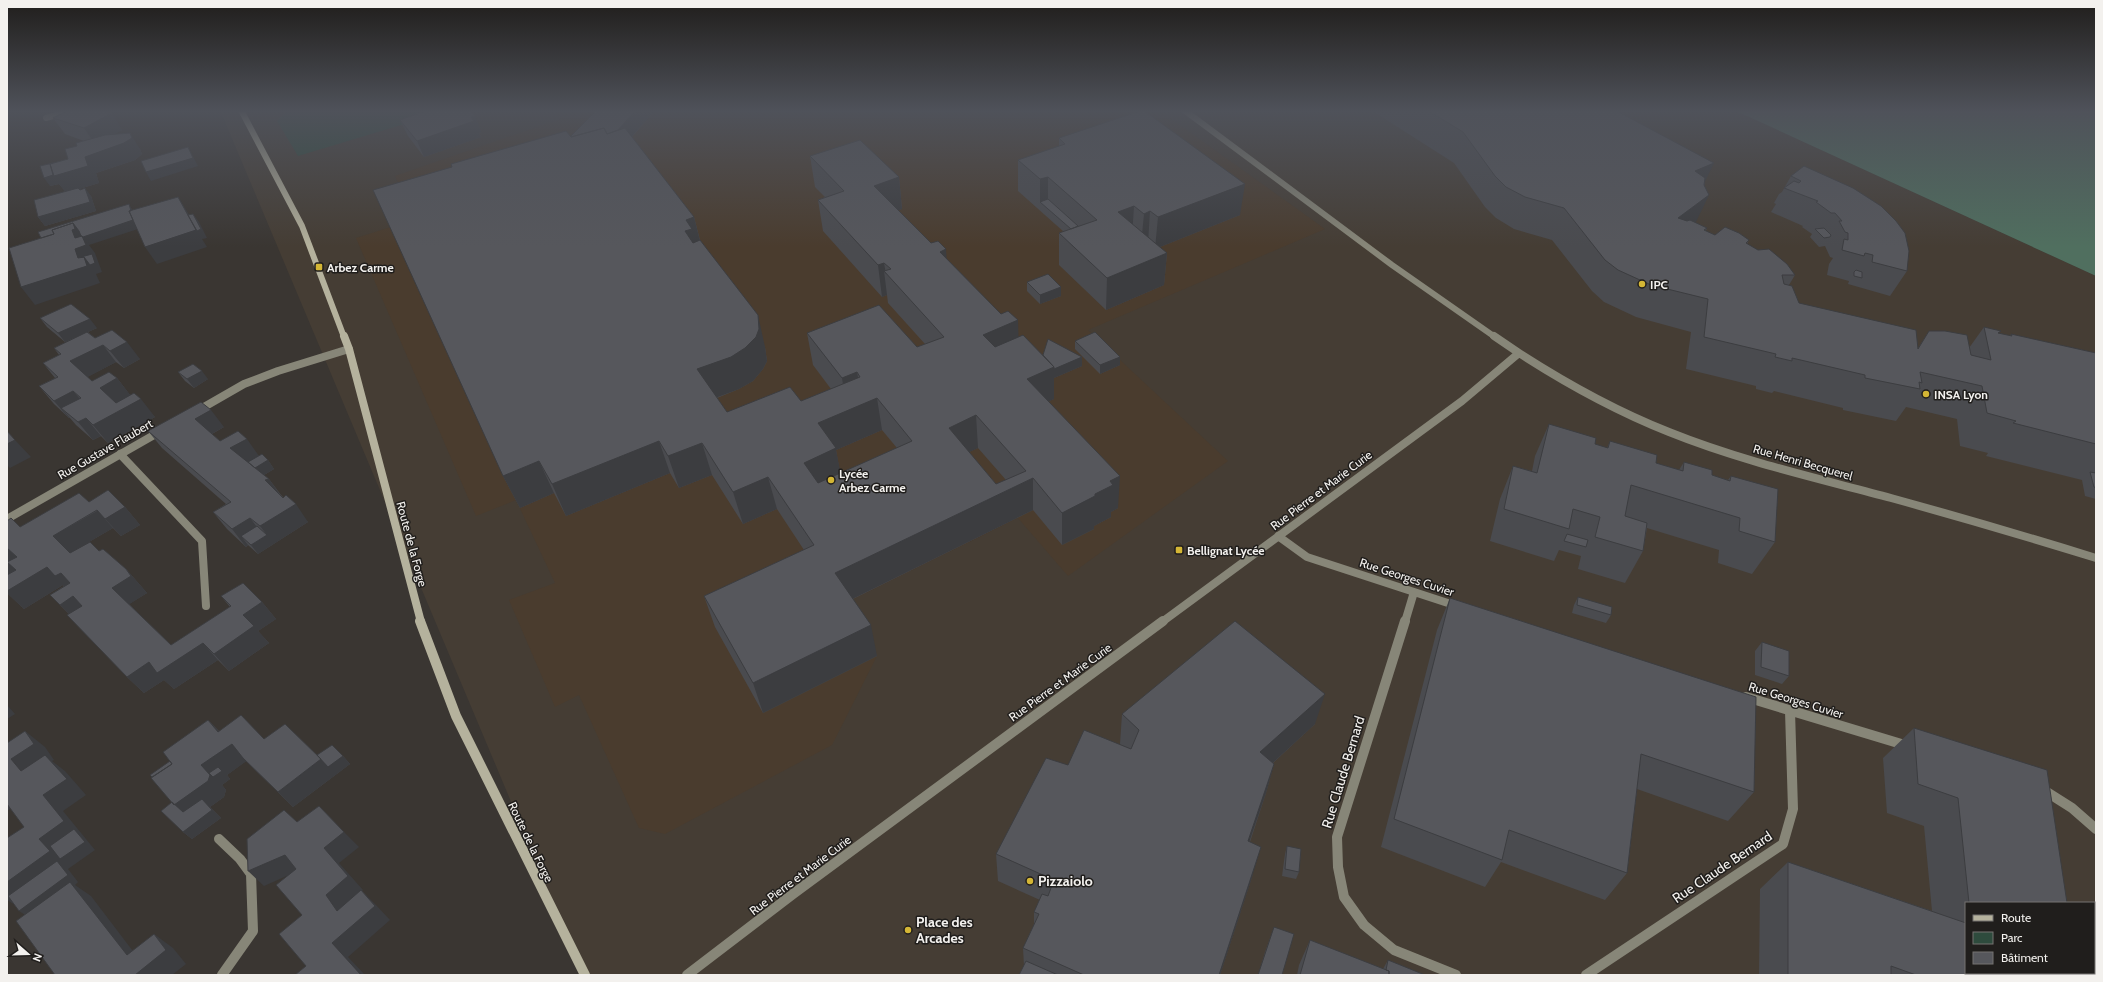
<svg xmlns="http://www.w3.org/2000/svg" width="2103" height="982" viewBox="0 0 2103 982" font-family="Cabin,sans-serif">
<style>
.built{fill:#453d34;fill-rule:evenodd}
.education{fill:#4a3c2e}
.green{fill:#2e4b3d}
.forest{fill:#506f5f}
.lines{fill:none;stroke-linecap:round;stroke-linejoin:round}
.street-far2{stroke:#878678;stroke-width:6}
.street-far1{stroke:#878678;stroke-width:8}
.street{stroke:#878678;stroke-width:10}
.secondary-far2{stroke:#b5b29d;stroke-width:6}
.secondary-far1{stroke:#b5b29d;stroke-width:8}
.secondary{stroke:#b5b29d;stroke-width:10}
.wall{fill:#4a4b4f;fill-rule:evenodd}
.shaded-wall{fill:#3c3d40}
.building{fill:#56575c;stroke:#3c3d40;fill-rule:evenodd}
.poi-dot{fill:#d4b635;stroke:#201e1c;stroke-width:1.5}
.labels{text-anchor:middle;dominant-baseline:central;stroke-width:3;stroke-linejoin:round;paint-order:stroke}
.poi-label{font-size:12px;font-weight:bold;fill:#f3f1ee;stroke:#201e1c;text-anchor:start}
.street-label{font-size:12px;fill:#f3f1ee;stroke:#201e1c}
.near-street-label{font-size:14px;fill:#f3f1ee;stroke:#201e1c}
.near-poi-label{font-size:14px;font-weight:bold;fill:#f3f1ee;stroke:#201e1c;text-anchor:start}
</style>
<rect width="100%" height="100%" fill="#3a3632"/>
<path class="built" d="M220,110H1734L2096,276V975H584ZM1966,903H2094V973H1966Z"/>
<path class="education" d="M552,110H1159L1325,229L1088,330L1228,461L1068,576L1018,518L843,604L877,656L832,745L665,834L639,828L579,695L555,707L509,600L555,583L516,500L476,516L356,238L391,227L413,214L395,176L560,119Z"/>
<path class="green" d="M288,110H451L298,156L277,121Z"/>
<path class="forest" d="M1734,110H2096V276Z"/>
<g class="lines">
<path class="street-far2" d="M1184,110L1392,265L1495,337
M46,118L74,110"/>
<path class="street-far1" d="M1519,353C1567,384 1616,411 1669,432C1741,461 1817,478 1891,498C1960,517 2028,537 2096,558
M197,411L244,384L278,371L349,349
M120,454L202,541L206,606
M7,519L161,431
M1278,536L1307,557L1457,606
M1162,622L1462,401L1519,353L1494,336
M1405,622L1414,592"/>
<path class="street" d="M1405,621L1337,837L1338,867L1344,897L1364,925L1394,950L1456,975
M1746,697L1908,746
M2042,789L2072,808L2096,829
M219,839L240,859L251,874L253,931L222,975
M687,975L793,894L1163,621
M1586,975L1783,844L1793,809L1790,711"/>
<path class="secondary-far2" d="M241,110L302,226L344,337"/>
<path class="secondary-far1" d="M344,336L349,349L421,622"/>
<path class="secondary" d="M420,621L456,716L585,975"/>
</g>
<path class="wall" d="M588,110H655L632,137L694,217L700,240L765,347L767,361L763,369L753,381L739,389L717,398L727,412L801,401L831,389L813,365L807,333L917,347L925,344L888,303L887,295L882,297L823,231L818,200L825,197L815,187L810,156L899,177L902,209L898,210L1001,314L1018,320V337L1043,355L1082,357V366L1054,378V399L1049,401L1118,508L1111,512V517L1094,526V529L1062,545L1033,510L853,599L877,656L763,713L715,627L704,596L804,550L777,509L743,524L712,475L679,488L670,473L566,516L554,493L520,508L503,476L571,136L595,112ZM882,430L897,448L840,473L836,450ZM978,448L1006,480L996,484L969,452Z
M1371,110H1615L1705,182L1695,223L1707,228L1706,231L1715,235L1749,240L1747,244L1795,275L1789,285L1799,303L1918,348L1929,331L1969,348L1984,327L1999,333L2010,336L2011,334L2096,353V499L2085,496L2082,480L1986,456L1988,453L1960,446L1957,419L1906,407L1896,421L1843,410V408L1774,391L1772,393L1756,389V386L1686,369L1691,332L1636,317L1604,302L1592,291L1552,240L1514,229L1496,218L1485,207L1454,163Z
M475,116L481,132L479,133L481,137L424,157L408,136L400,120Z
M53,118L122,130L114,134L140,149L142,154L135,160L96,173L99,183L79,189L91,196L96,211L45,226L38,217L65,191L59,184L50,186L53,163L68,159L77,146L84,141L65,134Z
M1059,138L1240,215L1160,247L1167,253L1164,285L1106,310L1059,265V233L1064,232L1018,191V160L1059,146Z
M1804,166L1907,271L1890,296L1848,284L1849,281L1827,275L1829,264L1833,258L1830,257L1825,246L1819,247L1810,237L1812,234L1802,227L1803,226L1771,212L1776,204L1774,203L1779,194L1782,192L1791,176Z
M1027,282L1061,287V296L1040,304L1027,291Z
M40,318L97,328L88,332L95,338L140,359L124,368L116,362L87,377L92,381L117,378L130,395L155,417L108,443L101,436L93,440L76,425L70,418H69L54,404L39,386L55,378L43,363L59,355L54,348L74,339L65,342L47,327Z
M1075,341L1120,365L1100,374L1075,349Z
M178,372L208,379L194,388L185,381Z
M1549,424L1595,444L1607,448L1610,441L1656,463L1679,470L1684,462L1712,475L1728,480L1731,476L1775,542L1752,574L1718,563L1719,550L1647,528L1643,551L1625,583L1578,569L1581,556L1559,550L1554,561L1490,541L1500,499L1513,466L1532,471L1535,456Z
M224,427L212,434L220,441L268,460L274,469L264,475L269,479L281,495L308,522L258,554L248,545L246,547L227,529L213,512L226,504L162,448L148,431Z
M89,502L125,507L140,525L121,536L113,528L70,553L99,551L126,569L147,593L129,604L171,645L230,607L221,596L262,602L276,619L258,631L269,643L229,671L218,660L174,689L164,680L144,693L127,677L69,614L50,595L64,586L63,585L24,609L7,593V521L20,527Z
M1578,597L1611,615L1606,623L1572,613L1574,605Z
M1450,598L1754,792L1728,821L1637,789L1627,873L1605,900L1501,862L1485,887L1381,847L1437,630Z
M1762,642L1789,676L1782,684L1755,675V651Z
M1122,714L1315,724L1273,763L1274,764L1266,793L1250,842L1253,874L1220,975H1019L1024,966L1023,948L1034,924V912L1040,900L998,881L996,854L1068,765L1121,745L1120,744Z
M208,720L219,731L264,739L317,755L343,756L350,764L293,807L246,761L227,775L230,779L222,785L226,790L224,797L210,807L221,818L192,839L183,832L172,802L170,761Z
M1914,728L2067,903H1966V973L2079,975H1759L1760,889L1788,862L1932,911L1924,826L1887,813L1883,758Z
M1287,846L1299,872L1296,879L1282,876L1285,854Z
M1274,927L1282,975H1258L1265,952Z
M1310,940L1383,969L1388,960L1425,975H1297L1299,965Z"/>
<path class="shaded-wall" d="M636,110H655L613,158L582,168Z
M112,113L122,130L95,144L84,128Z
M475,116L481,132L479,133L481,137L424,157L417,141Z
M130,133L140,149L142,154L135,160L96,173L99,183L66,193L59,184L50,186L44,178Z
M188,147L198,166L151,181L146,172Z
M1714,163L1699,194L1695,171Z
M899,177L902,209L878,217L874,186Z
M1048,177V208L1040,202V210V179Z
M1245,184L1240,215L1155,249L1158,217Z
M85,188L91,196L96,211L45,226L38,217Z
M1709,195L1694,226L1678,218Z
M178,197L188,213L197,230L193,214L199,222L207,238L202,239L207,247L157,264L145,247Z
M129,204L134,213L141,228L89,245L95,253L102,272L96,274L100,283L35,305L21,287L72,230L73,223Z
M1134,206L1132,237L1118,212Z
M1150,211L1148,243L1141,245L1144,214Z
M694,217L702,249L697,261L685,231L686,220Z
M946,249L948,281L940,252Z
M1167,253L1164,285L1106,310L1107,278Z
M884,263L886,274L884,271L887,295L882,297L878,265Z
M1061,287V296L1040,304V295Z
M758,315L765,347L767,361L763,369L753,381L739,389L707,401L697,369Z
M90,319L97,328L65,342L58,333Z
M1018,320L1019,352L993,363L983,335Z
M127,342L140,359L124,368L110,351Z
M103,345L116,362L84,379L70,361Z
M1082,357V366L1054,378V399L1028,411L1027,379L1054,367Z
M1120,357V365L1100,374V365Z
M202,371L208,379L194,388L187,379Z
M857,372L863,404L847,410L842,378Z
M117,378L131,396L114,405L100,388Z
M73,391L88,408H61L70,418H69L54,401Z
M877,398L882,430L836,450L842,480L811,495L804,463L818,423Z
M141,399L155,417L108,443L93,425Z
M211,410L224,427L208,436L195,419Z
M976,415L978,448L952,460L949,428Z
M86,418L101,436L93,440L78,422Z
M247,439L259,456L243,465L230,448Z
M15,440L31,457L10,468L7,465V444Z
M659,441L670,473L566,516L552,484Z
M702,443L712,475L679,488L668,456Z
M268,460L274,469L259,478L253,469Z
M539,461L554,493L520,508L503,476Z
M1120,476L1118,508L1111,512V517L1094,526V529L1062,545V513L1095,494L1110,481Z
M768,477L777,509L743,524L733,492Z
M1033,478V510L842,604L835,573Z
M269,479L281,496L265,480Z
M115,499L123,508L108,517L125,507L140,525L121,536L97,510L113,528L70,553L86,571L53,536L97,511Z
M296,504L308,522L258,554L251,545L267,535L260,526Z
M250,518L263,535L241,536L248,545L246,547L232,529Z
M7,548L25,565L7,562L16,570L7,575Z
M47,567L61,573L78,590L72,594L63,585L24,609L7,593V591Z
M126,569L147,593L128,605L112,588Z
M73,596L90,613L77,622L60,605Z
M262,602L276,619L258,631L269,643L229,671L214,654L243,615Z
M871,625L877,656L763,713L753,683Z
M203,643L218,660L174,689L164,680L144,693L127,677L149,662Z
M1325,694L1315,724L1253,781L1260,752Z
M7,705L15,714L7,719Z
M208,720L248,760L227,775L230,779L222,785L226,790L224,797L210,807L221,818L192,839L183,832L192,820L174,805L201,765L218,732Z
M25,731L45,747L54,760L52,761L65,771L86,795L63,811L95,850L68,869L78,882L75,885L91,896L145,967L154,934L173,948L186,964L172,975H135L30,918L19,911L17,906L7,900V882L39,839L21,771L11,759Z
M343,756L350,764L293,807L278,792L321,759Z
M1274,764L1266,793L1240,869L1248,841Z
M7,797L17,804L7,811Z
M344,832L359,847L339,863L363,890L362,891L376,905L390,920L348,957L365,975H361L332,943L337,911L326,895L324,848Z
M1261,847L1253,874L1220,975H1219Z
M285,855L300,870L264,886L248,871Z"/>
<path class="building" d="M69,110H103L112,113L84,128L53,118Z
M428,110H470L475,116L471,117L474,121L417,141L400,120Z
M597,110H636L618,130L607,134L604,128L571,137V136Z
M1143,110L1245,184L1158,217L1150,211L1144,214L1134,206L1118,212L1167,253L1107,278L1059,233L1097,220L1048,177L1040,179L1018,160L1065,144L1059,138Z
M1427,110H1615L1714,163L1695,171L1705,178L1704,185L1709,195L1678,218L1687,221L1690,220L1707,228L1704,230L1715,235L1725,227L1739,233L1749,240L1746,243L1758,250L1769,249L1787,264L1795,275H1782L1784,284L1792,286L1799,303L1916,330L1918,349L1929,331H1945L1967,335L1971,355L1991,360L1984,327L2001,331L1998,333L2012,336L2011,334L2096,353V444L2013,423L2016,421L1987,413L1982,386L1920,372L1922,383L1919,382L1920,389L1865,378V375L1792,358V361L1775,357L1776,354L1704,337L1708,299L1651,285L1618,270L1605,260L1564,208L1525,197L1506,187L1495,176L1463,132Z
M604,128L607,134L625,128L694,217L686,220L692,229L685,231L693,243L700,240L758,315L759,329L756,337L745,348L731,357L697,369L727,412L790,387L801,401L860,377L857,372L842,378L807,333L879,305L917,347L944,337L884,271L891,269L884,263L878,265L818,200L844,191L810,156L860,140L899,177L874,186L931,243L938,241L946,249L940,252L1001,314L1008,311L1018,320L983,335L995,347L1023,335L1054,367L1027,379L1120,476L1110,481L1113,485L1095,494V496L1062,513L1033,478L835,573L871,625L753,683L704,596L814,545L768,477L733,492L702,443L668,456L659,441L552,484L539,461L503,476L373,190L452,167L451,164L566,131L571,137ZM877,398L912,441L818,483L804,463L836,448L818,423ZM976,415L1026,471L996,484L949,428Z
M130,133L132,138L124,143L85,157L88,166L54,176L50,164L68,159L65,149L77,146L76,143L105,135Z
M188,147L193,158L146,172L141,161Z
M53,163L50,164L53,175L44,178L40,166Z
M1804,166L1853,188L1881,206L1896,221L1905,233L1909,251L1907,271L1872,262L1873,255L1865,253L1864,256L1842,250L1844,239L1848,240V233L1845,232L1839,221H1842L1835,213H1831L1816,202L1818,201L1784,188L1794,181L1799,183L1801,181L1791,176Z
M78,188L80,190L85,188L90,202L38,217L34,200Z
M178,197L196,230L145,247L129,211Z
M1048,199L1078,226L1071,229L1040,202Z
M129,204L131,211H129L133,220L83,237L82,236H81L79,231L73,223L52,230L54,234L41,238L38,232Z
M193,214L201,229L197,231L188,215Z
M73,223L75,229L72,230L75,238L82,236L86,245L75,249L78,258L84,257L87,266L21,287L9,248L54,234L52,230Z
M1824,228L1831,235L1830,237L1824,238L1815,229Z
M92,254L95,263L90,265L84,257H81Z
M1856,270L1862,272V278L1854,276V272Z
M1048,274L1061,287L1040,295L1027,282Z
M71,304L90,319L58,333L40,318Z
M112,330L127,342L110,351L103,345L70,361L92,381L109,372L117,378L100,388L116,403L134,393L141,399L93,425L86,418L78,422L61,408L81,398L73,391L54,401L39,386L58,377L43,363L61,354L54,348L87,332L95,338Z
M1095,332L1120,357L1100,365L1075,341Z
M1048,339L1082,357L1054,369V367L1043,355Z
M193,364L202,371L187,379L178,372Z
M201,402L211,410L195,419L220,441L238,431L247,439L230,448L269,479L265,480L283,498L286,495L296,504L260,526L250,518L232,529L213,512L231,502L148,431Z
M1549,424L1596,438L1595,444L1608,448L1610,441L1657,455L1656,463L1683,471L1684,462L1712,470V475L1730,481L1731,476L1778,489L1775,542L1739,531L1740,518L1631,485L1625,516L1647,523L1643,551L1595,537L1600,517L1573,509L1569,529L1504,509L1513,466L1537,473Z
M7,431L15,440L7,444Z
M262,454L268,460L255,468L248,462Z
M2090,472L2096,473V488L2094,487Z
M108,490L125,507L105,519L97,510L53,536L70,553L90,542L99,551L103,549L126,569L131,576L112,588L171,645L231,606L221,596L243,583L262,602L243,615L254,626L214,654L203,643L157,673L149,662L127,677L67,615L82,606L73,596L60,605L50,595L70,583L61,573L55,576L47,567L7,591V575L16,570L7,562L17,557L7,548V521L11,518L20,527L79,493L89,502Z
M257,526L267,535L251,545L241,536Z
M1567,534L1588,540L1586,547L1564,541Z
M1578,597L1612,607L1611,615L1577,605Z
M1450,598L1756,697L1754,792L1641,754L1627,873L1509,830L1502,860L1394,819Z
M1235,621L1325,694L1260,752L1274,764L1248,841L1261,847L1219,975H1084L1023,948L1039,914L1034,912L1042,894L1048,896L1054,880L996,854L1046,758L1068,765L1084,730L1131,749L1139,730L1122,714Z
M1762,642L1789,651V676L1761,667Z
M241,715L264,739L285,724L321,759L278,792L243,758L232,744L201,765L210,775L208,781L174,805L151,778L172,764L163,752L208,720L218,732Z
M1914,728L2047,770L2067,903H1969L1958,798L1918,784Z
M25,731L34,744L11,759L21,771L45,755L67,779L43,795L64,821L39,839L50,851L7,882V838L24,827L7,804V743Z
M332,745L343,756L328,767L317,755Z
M170,761L172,764L152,777L150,775Z
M218,767L222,771L213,777L209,773Z
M202,799L212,810L183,832L161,811L172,802L183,812Z
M319,806L344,832L324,848L348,876L326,895L337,911L361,890L375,906L332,943L361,975H295L306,966L279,934L302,915L276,885L296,869L285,855L248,871L247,839L284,810L297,822Z
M74,829L85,842L60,859L50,846Z
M1287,846L1301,849L1299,872L1285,869Z
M57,861L68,875L19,911L8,896Z
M1788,862L1966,923V973H2078L2079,975H1916L1891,966V975H1788Z
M70,882L127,955L154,934L166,950L135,975H55L16,921Z
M1274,927L1294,934L1282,975H1258Z
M1310,940L1389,971V975H1300Z
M1388,960L1425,975H1389V971L1386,970Z
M1026,961L1058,975H1019Z"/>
<linearGradient id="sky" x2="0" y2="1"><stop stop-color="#201e1c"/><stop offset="0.45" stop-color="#4f525a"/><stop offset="1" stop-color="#4f525a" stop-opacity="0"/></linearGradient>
<rect width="2103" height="247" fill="url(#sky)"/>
<g class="poi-dot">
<rect x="315" y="263" width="8" height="8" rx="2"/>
<circle cx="1642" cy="284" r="4"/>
<circle cx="1926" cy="394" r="4"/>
<circle cx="831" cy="480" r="4"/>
<rect x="1175" y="546" width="8" height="8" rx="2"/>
<circle cx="1030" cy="881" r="4"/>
<circle cx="908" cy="930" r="4"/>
</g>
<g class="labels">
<g class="poi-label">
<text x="327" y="267">Arbez Carme</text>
<text x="1650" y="284">IPC</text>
<text x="1934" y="394">INSA Lyon</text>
<text x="839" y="473">Lycée<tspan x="839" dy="14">Arbez Carme</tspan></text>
<text x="1187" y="550">Bellignat Lycée</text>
</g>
<g class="street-label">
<text transform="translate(105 449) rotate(-30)">Rue Gustave Flaubert</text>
<text transform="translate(1803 462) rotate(16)">Rue Henri Becquerel</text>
<text transform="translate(1321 490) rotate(-37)">Rue Pierre et Marie Curie</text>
<text transform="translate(412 544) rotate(75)">Route de la Forge</text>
<text transform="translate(1407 577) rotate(18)">Rue Georges Cuvier</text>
<text transform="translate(1060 682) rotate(-36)">Rue Pierre et Marie Curie</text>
<text transform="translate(1796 700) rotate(17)">Rue Georges Cuvier</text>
<text transform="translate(531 842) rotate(64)">Route de la Forge</text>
<text transform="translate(800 875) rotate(-37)">Rue Pierre et Marie Curie</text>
</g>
<g class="near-street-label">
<text transform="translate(1343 772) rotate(-73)">Rue Claude Bernard</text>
<text transform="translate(1722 867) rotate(-34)">Rue Claude Bernard</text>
</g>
<g class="near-poi-label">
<text x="1038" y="881">Pizzaiolo</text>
<text x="916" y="922">Place des<tspan x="916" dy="16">Arcades</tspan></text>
</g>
</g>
<rect width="2103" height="982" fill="none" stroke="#f3f1ee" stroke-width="16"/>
<rect x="1965" y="902" width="130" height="72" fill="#201e1c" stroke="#747270"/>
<rect x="1973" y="915" width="20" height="6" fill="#b5b29d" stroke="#747270"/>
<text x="2001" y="922" font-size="12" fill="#f3f1ee">Route</text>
<rect x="1973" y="932" width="20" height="12" fill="#2e4b3d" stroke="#747270"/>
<text x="2001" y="942" font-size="12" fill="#f3f1ee">Parc</text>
<rect x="1973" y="952" width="20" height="12" fill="#56575c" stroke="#747270"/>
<text x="2001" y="962" font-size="12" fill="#f3f1ee">Bâtiment</text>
<g transform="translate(28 954) rotate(110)" stroke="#201e1c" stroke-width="3" paint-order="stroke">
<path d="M0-3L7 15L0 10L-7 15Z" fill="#f3f1ee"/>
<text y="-6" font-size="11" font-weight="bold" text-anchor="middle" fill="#f3f1ee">N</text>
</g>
</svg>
